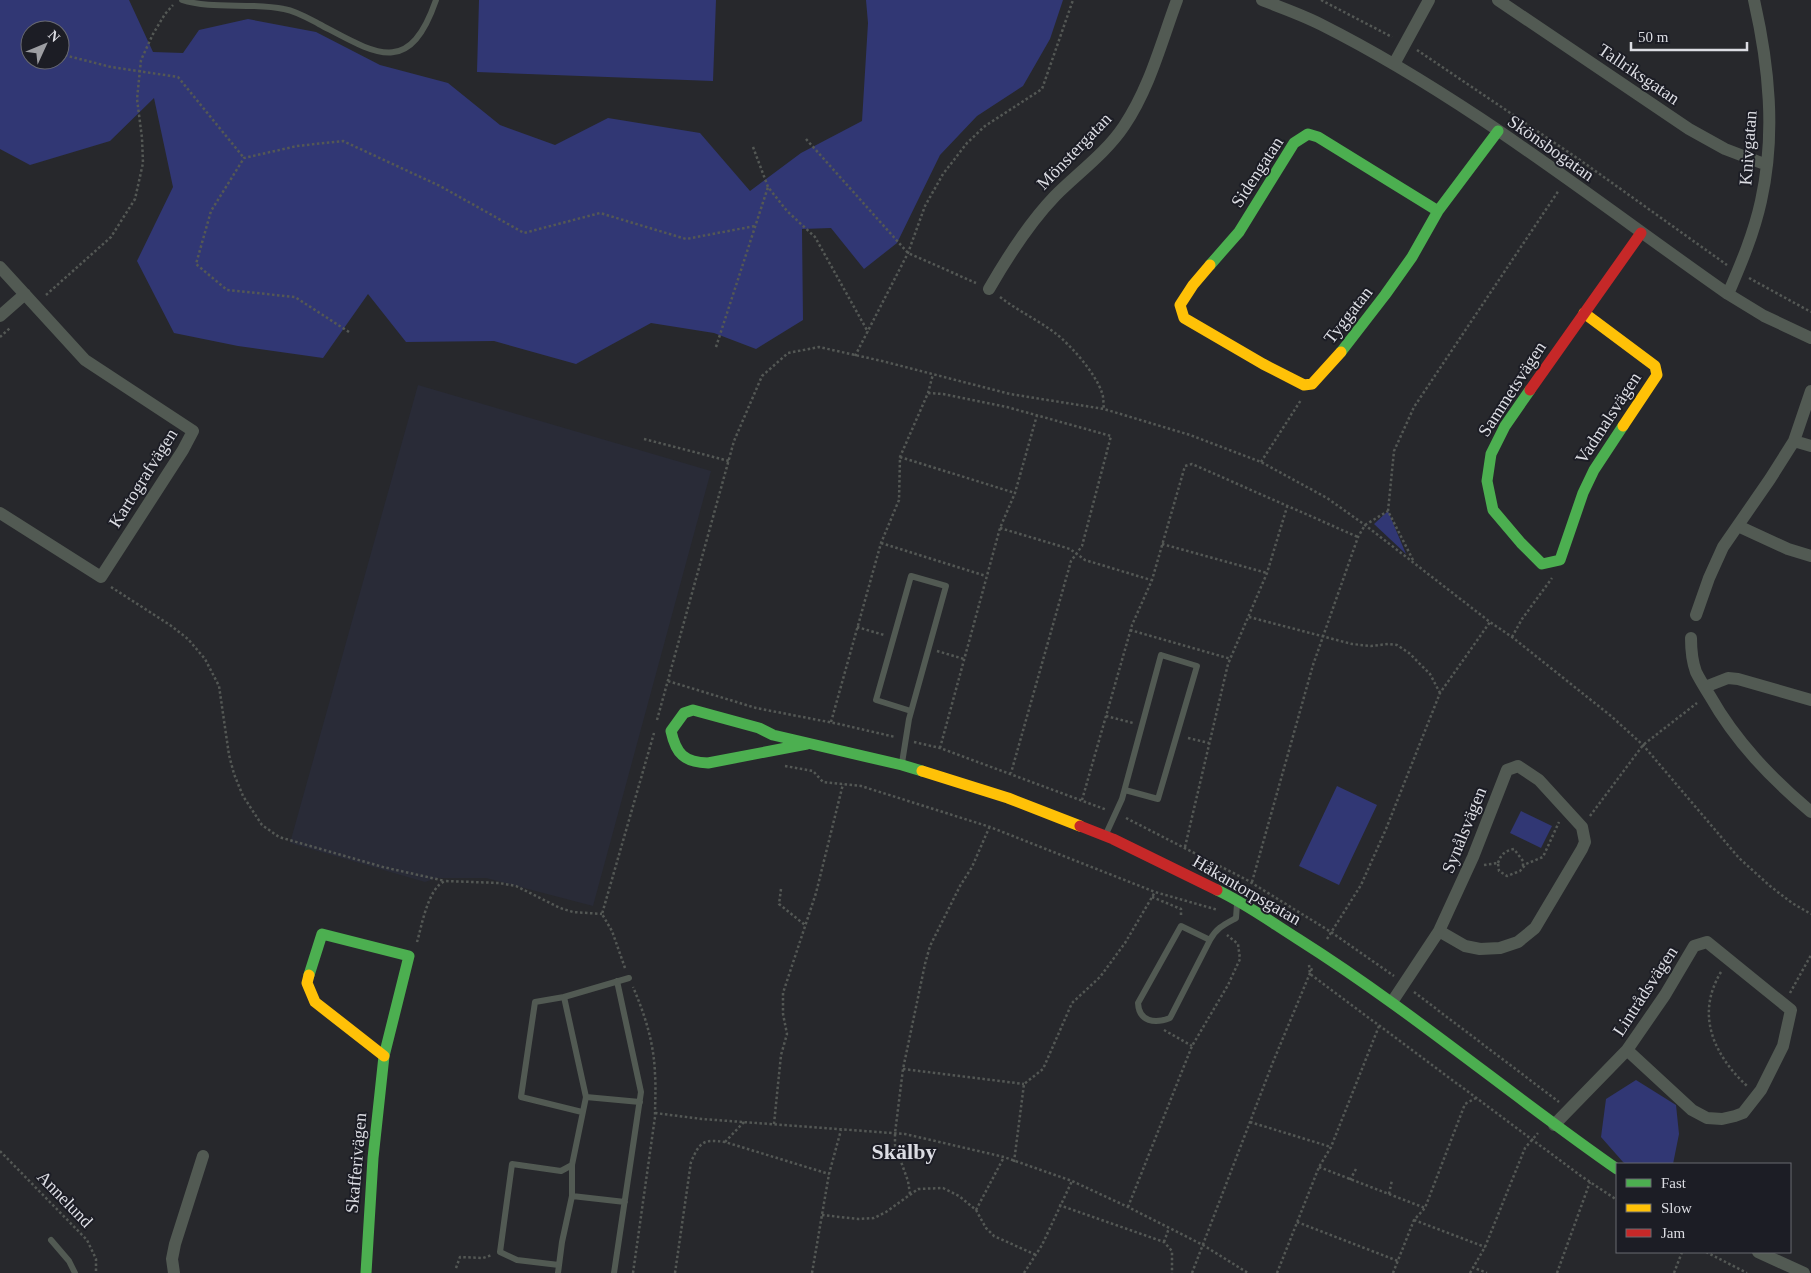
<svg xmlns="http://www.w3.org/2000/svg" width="1811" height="1273" viewBox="0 0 1811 1273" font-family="'Times New Roman',serif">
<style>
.built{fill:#292b37}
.green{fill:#313774;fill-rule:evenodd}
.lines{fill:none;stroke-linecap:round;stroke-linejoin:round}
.path{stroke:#545855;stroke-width:2.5;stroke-dasharray:2.5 2.5;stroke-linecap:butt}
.lane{stroke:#525a53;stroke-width:6}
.street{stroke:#525a53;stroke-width:12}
.fast{stroke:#4caf50;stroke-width:11}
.slow{stroke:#ffc107;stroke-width:11}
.jam{stroke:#c62828;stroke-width:11}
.labels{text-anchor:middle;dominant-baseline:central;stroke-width:4;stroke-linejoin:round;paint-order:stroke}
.street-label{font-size:18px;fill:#dcdde3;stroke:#1c1d25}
.district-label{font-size:22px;font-weight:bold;fill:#dcdde3;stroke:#1c1d25}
</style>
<rect width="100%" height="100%" fill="#27282c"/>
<path class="built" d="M418,385L711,471L593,906L486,878H437L425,882L290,843Z"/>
<path class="green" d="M0,0H129L153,52L183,53L199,30L248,19L316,32L380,65L448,83L500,125L555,145L608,118L700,133L750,191L801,153L862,121L868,23L866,0H1063L1050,39L1023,86L977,116L940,155L897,243L864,269L831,228L802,229L803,320L756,349L714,333L651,323L576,364L494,341L406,342L368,294L323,358L238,346L174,333L137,261L173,187L154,98L110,141L30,165L0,149ZM30,30H60V60H30Z
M479,0H716L713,81L477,72Z
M1388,511L1406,554L1374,524Z
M1337,786L1377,805L1339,885L1299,866Z
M1521,811L1552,826L1541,848L1510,833Z
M1636,1080L1676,1105L1679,1134L1673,1164H1626L1623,1162L1601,1137L1606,1099Z"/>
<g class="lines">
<path class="path" d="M1321,0L1392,37
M1417,50L1580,160L1727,265
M60,54L111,67L178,77L244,158
M806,139L908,253L976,283
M753,147L768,187L787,211L815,237L868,332
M1749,278L1811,312
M46,295L111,237L135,199L143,163L142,138L137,99L141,60L153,34L165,14L173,5
M1000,297C1018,311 1038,320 1055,333C1071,345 1096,374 1102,393C1104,398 1103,404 1104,409
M349,332L295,297L227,290L196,264L211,211L244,158L297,146L343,141L440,186L524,233L600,213L686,239L755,226
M0,337L10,328
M716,347L768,187
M855,356L908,253L925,206L943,174L967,143L985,126L1042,89L1073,0
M928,393L943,394L1007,407L1111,436L1082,546L1071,561L1011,773
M644,439L729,461
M900,457L1015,493
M1261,462L1301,400
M1000,528L1070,549L1085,560L1151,580
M881,543L986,576
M1162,544L1267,573
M1413,560L1388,511L1394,451L1414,407L1559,190
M111,587L170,625L188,639L205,659L219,686L229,755L234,774L243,796L262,825L279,837L383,867L445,881
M1249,617L1352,644L1371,646L1388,644L1397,645L1409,653L1430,674L1440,693
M857,627L884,635
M1130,630L1231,659
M1512,637L1522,619L1552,578
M937,651L964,659
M668,681L756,708L839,724L895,737
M1106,716L1133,723
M657,720L734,441L762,376L788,353L819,347L882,361L1010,394L1104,409L1190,435L1261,462L1327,498L1365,525L1490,622L1512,637L1611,716L1643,745L1739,858L1770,886L1792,903L1811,914
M831,722L881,543L899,500L900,457L928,393L933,374
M1188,738L1209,743
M914,742L940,748L1107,810
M940,748L1000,528L1015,493L1037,415
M785,766L813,771L823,782L861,786L990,827L1155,892L1218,910
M1082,800L1132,625L1152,580L1185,466L1192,464L1358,537
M1590,816L1643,745L1697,703
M1126,818L1247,880L1331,932L1394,976
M1185,847L1228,664L1267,573L1287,507
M1498,863C1501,854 1505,851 1514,849L1523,861V867
M1484,865L1498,863L1499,871L1507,876L1520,871L1526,864L1543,857L1559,822
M1252,882L1313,665L1358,537L1365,525L1388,511
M781,889L779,904L805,925
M1152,897L1181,909V917
M1327,939L1361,885L1386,829L1440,693L1490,622
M417,942C422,925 428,888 445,881L499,883L516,886L560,908L573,912L602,914
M1309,965L1310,974L1581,1176L1617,1200
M625,968L612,931L602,914L654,733
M1721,972C1695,1015 1714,1055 1747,1086
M1414,992L1559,1102
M1790,993L1811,955
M1164,1030L1192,1046
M903,1069L1024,1084
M655,1113L702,1119L905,1134L1004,1157L1072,1181L1128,1207L1203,1245L1248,1273
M1250,1122L1331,1147
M774,1124L781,1055L787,1034L783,1014V993L816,893L843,784
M725,1142L744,1122
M0,1151L87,1240L96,1259V1273
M1014,1162L1024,1084L1043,1069L1072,1003L1100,977L1125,943L1155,892
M1319,1167L1425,1208
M1350,1180L1356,1169
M910,1194L908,1181L895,1145V1133L903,1069L925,964L930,946L960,886L972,867L989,828
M1389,1194L1392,1180
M1059,1205L1164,1242L1172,1251V1273
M1128,1207L1192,1046L1228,985L1240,959L1238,944L1227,935
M976,1210L1004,1157
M822,1215L858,1219L874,1218L886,1212L918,1189L943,1188L959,1196L976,1210L986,1228L994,1236L1036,1255
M1414,1220L1485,1247
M1297,1222L1398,1261
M1164,1242L1169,1228
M1706,1252L1747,1273
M1472,1267L1487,1273
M456,1268L460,1257L483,1258L492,1255
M633,1273L655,1117C655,1103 656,1089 655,1074C654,1043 645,1015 633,987
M675,1273L691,1162C700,1141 704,1139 725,1142L829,1174
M812,1273L829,1174L841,1130
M1024,1273L1042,1245L1072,1181
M1192,1273L1273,1062L1313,966
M1277,1273L1319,1167L1331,1147L1379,1026
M1393,1273L1414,1220L1425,1208L1465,1104L1476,1098
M1470,1273L1485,1247L1525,1148L1538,1133
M1557,1273L1590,1182
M1674,1273L1682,1252"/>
<path class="lane" d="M182,0C212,10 251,2 284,9C296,11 308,18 319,24C376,54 409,78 436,0
M902,763L909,719L946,586L911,576L876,700L911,711
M1106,834L1122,799L1161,655L1197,666L1158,799L1125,790
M1210,940L1181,926L1138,1003C1139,1022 1155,1024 1170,1018L1210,940C1216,928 1225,924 1236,918L1237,904
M564,997L629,978
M586,1097L640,1102
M572,1196L625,1202
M51,1240L69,1261L75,1273
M559,1265L517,1260L500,1252L512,1164L561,1171L572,1165
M558,1273L562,1242L572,1196V1165L586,1097L564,997L535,1002L521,1097L582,1112
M614,1273L641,1092L617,981"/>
<path class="street" d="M1262,0C1282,8 1303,15 1322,25C1467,98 1595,201 1728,294L1764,316L1811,338
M1498,0L1689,129L1725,149L1767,165
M1394,64L1429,0
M0,267L85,360L193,431L183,450L101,577L0,513
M989,289C1008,256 1029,223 1055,196C1078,173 1106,153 1124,126C1150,87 1161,43 1177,0
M1728,294C1741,264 1754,233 1761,201C1776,134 1769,66 1754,0
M0,316L25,294
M1794,441L1811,446
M1738,526L1788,549L1811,556
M1696,615L1709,578L1723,547L1770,479L1794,441L1811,391
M1691,638C1691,649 1692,661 1696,672C1700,680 1705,688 1710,696C1736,742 1771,778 1811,812
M1705,687L1728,678L1738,679L1811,700
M1392,1002L1439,931L1473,857L1507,770L1518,766L1539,780L1582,827L1585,842L1582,849L1535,928L1518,942L1500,948L1480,949L1465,946L1439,931
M1554,1125L1627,1050L1665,995L1694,946L1707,942L1791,1010L1783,1046L1761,1090L1743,1113L1735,1116L1722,1119L1707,1118L1692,1110L1627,1050
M1758,1252L1804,1273
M174,1273L172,1259L175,1244L203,1156"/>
<path class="fast" d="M1210,265L1239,232L1294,143L1308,134L1318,137L1438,211
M1341,352L1385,295L1412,257L1438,211L1498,131
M1530,390L1505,426L1491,454L1487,481L1493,510L1521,543L1542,564L1560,560L1583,493L1594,470L1623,426
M807,744L708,763C684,762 676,754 671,731L684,713L693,710L759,728L773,735L902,765L922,771
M1217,890C1245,903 1271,922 1298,939C1409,1009 1509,1094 1617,1169
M309,975L322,934L409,956L384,1056L373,1158L366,1273"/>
<path class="slow" d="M1210,265L1193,285L1180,305L1184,318L1263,364L1304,385L1312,384L1341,352
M1584,313L1655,366L1657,375L1623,426
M922,771L1008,798L1080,826
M309,975L307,983L315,1002L384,1056"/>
<path class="jam" d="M1530,390L1641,233
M1080,826L1113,839L1217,890"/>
</g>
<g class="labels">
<g class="street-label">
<text transform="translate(1639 74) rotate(34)">Tallriksgatan</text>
<text transform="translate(1551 148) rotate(35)">Skönsbogatan</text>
<text transform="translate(1748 148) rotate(-86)">Knivgatan</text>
<text transform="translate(1074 151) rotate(-46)">Mönstergatan</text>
<text transform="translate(1257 172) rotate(-57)">Sidengatan</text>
<text transform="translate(1348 315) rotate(-52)">Tyggatan</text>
<text transform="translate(1512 389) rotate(-57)">Sammetsvägen</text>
<text transform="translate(1608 418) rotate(-57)">Vadmalsvägen</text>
<text transform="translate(143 478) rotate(-58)">Kartografvägen</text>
<text transform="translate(1464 830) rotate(-68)">Synålsvägen</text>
<text transform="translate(1247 890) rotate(30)">Håkantorpsgatan</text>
<text transform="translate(1645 991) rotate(-57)">Lintrådsvägen</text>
<text transform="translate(356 1163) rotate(-85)">Skafferivägen</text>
<text transform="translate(65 1199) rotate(46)">Annelund</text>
</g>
<g class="district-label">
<text x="904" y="1151">Skälby</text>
</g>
</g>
<rect x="1616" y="1163" width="175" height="90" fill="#1c1d25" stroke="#696a71"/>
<rect x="1626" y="1179" width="25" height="8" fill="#4caf50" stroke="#696a71"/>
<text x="1661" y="1188" font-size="15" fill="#dcdde3">Fast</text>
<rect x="1626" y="1204" width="25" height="8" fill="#ffc107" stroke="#696a71"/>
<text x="1661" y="1213" font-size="15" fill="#dcdde3">Slow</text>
<rect x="1626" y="1229" width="25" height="8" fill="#c62828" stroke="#696a71"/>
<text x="1661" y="1238" font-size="15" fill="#dcdde3">Jam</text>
<g transform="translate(45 45) rotate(46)"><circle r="24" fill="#1c1d25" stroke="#696a71"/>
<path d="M0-4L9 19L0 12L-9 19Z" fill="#9d9ea3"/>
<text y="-8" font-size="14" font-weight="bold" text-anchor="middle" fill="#dcdde3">N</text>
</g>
<path d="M1631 42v8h116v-8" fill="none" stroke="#dcdde3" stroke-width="2.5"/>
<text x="1638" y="42" font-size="15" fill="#dcdde3" stroke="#1c1d25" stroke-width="4" paint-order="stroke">50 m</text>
</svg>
